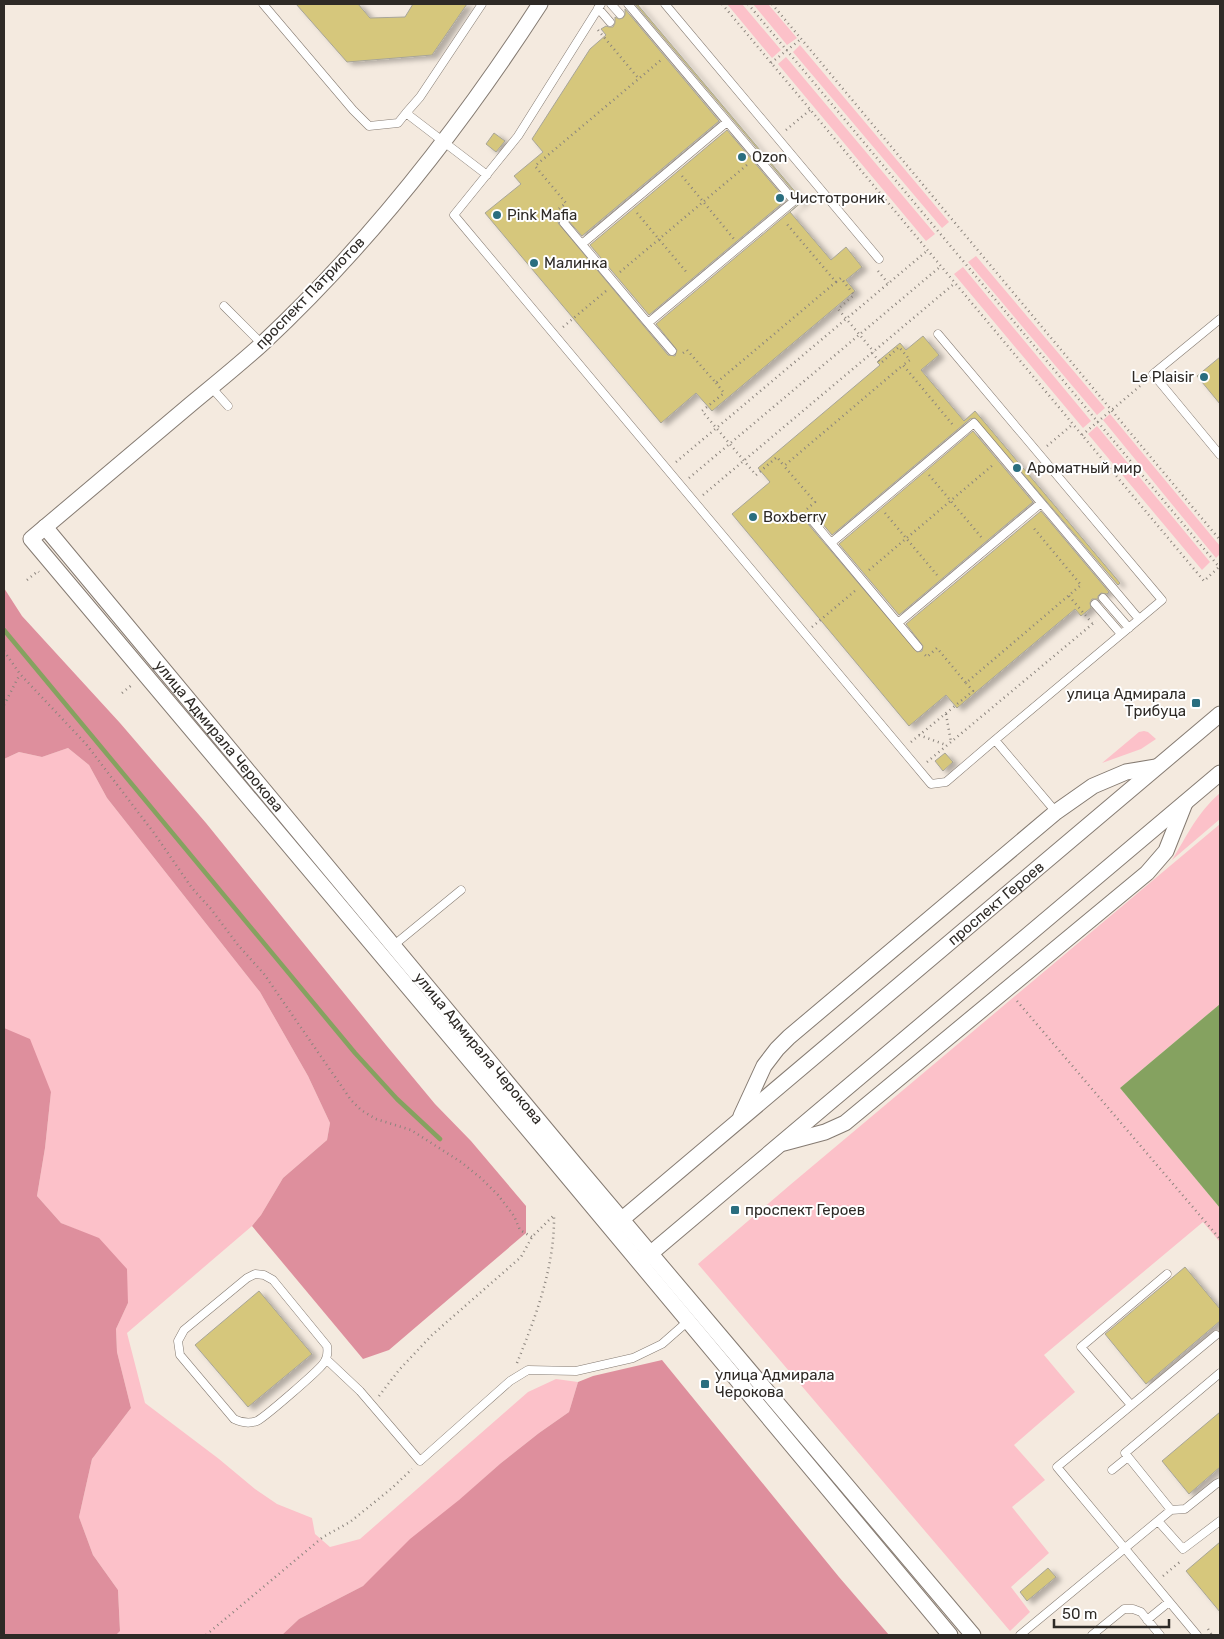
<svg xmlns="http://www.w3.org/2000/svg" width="1224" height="1639" viewBox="0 0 1224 1639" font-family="Rubik,sans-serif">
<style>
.green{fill:#fcc1c9}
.forest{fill:#de8f9d}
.water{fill:#85a260}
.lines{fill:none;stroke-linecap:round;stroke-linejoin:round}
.stream{stroke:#85a260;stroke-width:4.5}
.building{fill:#d6c77c;stroke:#a8a598;filter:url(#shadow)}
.service-casing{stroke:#857b72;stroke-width:9}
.minor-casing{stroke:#857b72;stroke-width:17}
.path{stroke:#8b847d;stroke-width:2.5;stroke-dasharray:1 4;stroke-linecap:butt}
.service{stroke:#fff;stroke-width:8}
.minor{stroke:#fff;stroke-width:15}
.poi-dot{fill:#2a6e7f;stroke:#fff;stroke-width:2}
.labels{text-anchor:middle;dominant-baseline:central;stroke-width:4;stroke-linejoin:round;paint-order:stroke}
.poi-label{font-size:15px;fill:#2e2a26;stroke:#fff;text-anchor:start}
.street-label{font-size:15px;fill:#2e2a26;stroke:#fff}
</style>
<defs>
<filter id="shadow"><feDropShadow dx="5.5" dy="3" stdDeviation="2.5" flood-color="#0004"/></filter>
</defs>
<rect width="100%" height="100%" fill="#f4eadf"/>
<path class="green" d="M727,4H742L781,50L772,58Z
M753,4H768L797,38L787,45Z
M800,45L949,222L942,228L793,52Z
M786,57L935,234L926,241L778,64Z
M976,256L1105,408L1097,415L968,262Z
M963,267L1091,421L1083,428L954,274Z
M1110,414L1220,546V554L1216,558L1103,420Z
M1097,426L1210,562L1202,570L1088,434Z
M1144,731L1148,732L1156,739L1141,749L1102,763L1139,732Z
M68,748L89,765L107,798L260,992L308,1076L330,1123L327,1140L283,1178L261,1215L252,1226L127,1333L145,1403L219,1459L255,1489L277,1504L312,1518L315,1534L330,1547L360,1539L528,1392L556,1379L578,1382L569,1412L539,1433L501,1463L363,1586L299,1619L282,1635H116L120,1630L118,1590L93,1555L79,1517L92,1459L131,1408L117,1352L116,1329L128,1303L99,1239L61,1223L37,1196L45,1148L51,1092L4,1028V759L19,752L42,757Z
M1220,793V819L1172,860C1188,834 1197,813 1220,793Z
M1220,824V1004L1120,1088L1220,1208V1242L1203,1222L1044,1355L1075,1392L1014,1445L1045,1480L1012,1507L1049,1553L1011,1587L1030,1612L1010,1631L698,1264L790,1185Z"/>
<path class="forest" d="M4,588L22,616L120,723L206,823L386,1045L435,1104L471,1141L526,1206V1233L389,1350L363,1359L252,1226L261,1215L283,1178L327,1140L330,1123L308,1076L260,992L107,798L89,765L68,748L42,757L19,752L4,759Z
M4,1028L30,1039L51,1092L45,1148L37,1196L61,1223L99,1238L127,1269L128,1303L116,1329L117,1352L131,1408L92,1459L79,1517L93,1555L118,1590L120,1631L116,1635H4Z
M662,1360L839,1577L889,1635H282L299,1619L363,1586L410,1539L459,1500L501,1463L539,1433L569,1412L578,1382L593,1376Z"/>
<path class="water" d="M1220,1004V1208L1120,1088Z"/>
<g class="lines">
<path class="stream" d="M4,630L355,1053L397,1099L440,1139"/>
</g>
<path class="building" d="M296,4H358L370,18L405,17L413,4H467L432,55L347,62Z
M635,4H637L803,201L790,212L831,260L846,247L862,267L846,280L855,291L712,411L696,393L661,423L485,213L521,184L514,176L543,152L532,139L590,49L606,35L601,29L606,26L609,27H613L615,23V17L619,19L623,18L625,15V9L719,121L582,236L566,218H561L558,223L668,355L675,356L677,350L656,324L798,205L800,201L798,197Z
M727,130L786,200L649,315L590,245Z
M494,133L505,141L496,152L486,144Z
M923,336L939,355L921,370L964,421L975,411L1120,583L1118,585L975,418L970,419L832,535L816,516L809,515L807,519L808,524L917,652L922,651L923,646L906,624L1041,511L1109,592L1107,594L1101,593L1098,596V599H1092L1090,603L1091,608L1081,616L1075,609L957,708L946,695L909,726L732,514L770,482L758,468L880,365L877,362L900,343L906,350Z
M1220,357V404L1197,376Z
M973,431L1033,502L899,615L839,544Z
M945,753L953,762L943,771L935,761Z
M1185,1267L1220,1309V1321L1146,1384L1105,1334Z
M259,1291L312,1354L248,1407L195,1345Z
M1220,1412V1467L1189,1494L1162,1461Z
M1220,1542V1612L1186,1571Z
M1048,1568L1056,1577L1027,1601L1020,1592Z"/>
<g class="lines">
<defs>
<path id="service" d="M263,4L353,110L369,126L398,123L406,113L487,175
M601,4L518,136L454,215L931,784L946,782L995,740L1056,812
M611,4L620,14
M665,4L879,259
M598,8L610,22
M406,113L420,97L482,4
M564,223L648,323L794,201L628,4
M582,244L727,122
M224,306L262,344
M1220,319L1153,374L1220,455
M648,323L672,351
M938,334L1162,600L995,740
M211,387L228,406
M812,520L831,543
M1103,598L1129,628
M1095,604L1121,634
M898,623L1041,503
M918,647L831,543L974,423L1139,619
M394,945L461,890
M255,1274L264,1275L273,1280L327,1346C328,1352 327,1359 323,1364C317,1372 265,1417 257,1421C249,1424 242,1423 234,1419L180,1355L178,1341L184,1330L247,1278Z
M326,1359L360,1391L420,1461L510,1381L528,1370L576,1371L633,1358L662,1344L687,1322
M1131,1405L1081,1347L1167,1274
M1112,1470L1128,1457
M1171,1510L1185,1509L1216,1484L1220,1482
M1158,1521L1183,1549L1220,1521
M1147,1620L1169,1602
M1020,1635L1171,1510L1125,1453L1220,1373
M1092,1635L1124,1609H1133L1141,1612L1160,1635
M1197,1635L1057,1467L1216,1335"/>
<g id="minor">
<path d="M540,4C461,126 370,243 263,343C240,364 215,384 191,404C138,449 85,494 31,539L547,1152L950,1635"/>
<path id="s1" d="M45,527L574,1163L973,1635"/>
<path d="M741,1116L764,1066L777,1049L789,1037L1056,812L1093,786L1126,772L1156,767"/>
<path d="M784,1143L825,1132L845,1123L1147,873L1166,851L1185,803"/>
<path id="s2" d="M614,1226L1220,714"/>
<path d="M644,1259L1220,773"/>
</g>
</defs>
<use href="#service" class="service-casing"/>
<use href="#minor" class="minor-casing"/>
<path class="path" d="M722,4L1204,581L1220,566
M748,4L1220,568
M772,4L1220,540
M598,30L639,79
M771,63L801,39
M786,130L810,110
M682,176L734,239
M637,213L688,274
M558,216L555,212L566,203L535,166L661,60
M878,271L888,283
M620,272L748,164
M836,282L841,278L854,295L838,309L874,352
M563,327L606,291
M683,353L687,350L716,383L836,282L786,223
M872,353L881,363L899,347L910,360L903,365
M716,383L724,393L702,411L756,475L777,457L784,466
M1082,435L1146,381
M1047,446L1073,424
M676,462L928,250
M929,475L982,538
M689,478L941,266
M703,495L955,283
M807,509L815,502L784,466L903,365L953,425
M885,513L937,575
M869,570L994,464
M27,580L38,571L39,572
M1069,596L1092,623
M812,627L856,590
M4,651L20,674L86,744L154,833L192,888L211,909L238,945L264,974L351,1100L361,1110L376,1119L411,1130L461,1162L482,1179L498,1195L514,1216L520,1230L532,1237
M925,655L927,657L937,648L966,683L1081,585L1032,526
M122,693L133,684
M4,705L20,674
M946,714L951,742
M919,735L946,745
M911,742L973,691L966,683
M927,762L1096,621
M1017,1001L1220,1239
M517,1363C536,1316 555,1266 554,1215
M379,1396L399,1370L432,1335L521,1257L532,1237L554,1215
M1163,1576L1181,1561
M1208,1629L1212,1635
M206,1635L323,1537L350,1522L392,1488L412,1469"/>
<use href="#service" class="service"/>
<use href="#minor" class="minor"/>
</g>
<g class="poi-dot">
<circle cx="742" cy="157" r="5"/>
<circle cx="780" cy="198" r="5"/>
<circle cx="497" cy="215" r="5"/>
<circle cx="534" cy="263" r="5"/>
<circle cx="1204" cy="377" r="5"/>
<circle cx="1017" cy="468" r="5"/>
<circle cx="753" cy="517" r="5"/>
<rect x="1191" y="698" width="10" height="10" rx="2.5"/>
<rect x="730" y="1205" width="10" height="10" rx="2.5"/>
<rect x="700" y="1379" width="10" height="10" rx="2.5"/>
</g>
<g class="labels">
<g class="poi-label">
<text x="752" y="157">Ozon</text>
<text x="790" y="198">Чистотроник</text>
<text x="507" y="215">Pink Mafia</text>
<text x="544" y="263">Малинка</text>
<text x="1194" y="377" text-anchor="end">Le Plaisir</text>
<text x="1027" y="468">Ароматный мир</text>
<text x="763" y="517">Boxberry</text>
<text x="1186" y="694" text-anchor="end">улица Адмирала<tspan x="1186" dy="17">Трибуца</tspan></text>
<text x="745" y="1210">проспект Героев</text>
<text x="715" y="1375">улица Адмирала<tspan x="715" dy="17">Черокова</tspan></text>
</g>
<g class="street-label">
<text transform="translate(310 293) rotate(-46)">проспект Патриотов</text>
<text stroke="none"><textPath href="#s1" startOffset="272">улица Адмирала Черокова</textPath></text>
<text stroke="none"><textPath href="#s2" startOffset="500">проспект Героев</textPath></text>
<text stroke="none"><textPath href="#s1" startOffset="678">улица Адмирала Черокова</textPath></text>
</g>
</g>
<rect width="1224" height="1639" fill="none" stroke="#2e2a26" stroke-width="10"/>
<path d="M1054 1619v8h115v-8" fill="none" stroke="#2e2a26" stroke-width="2.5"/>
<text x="1062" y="1619" font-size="15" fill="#2e2a26" stroke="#ffffff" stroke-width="4" paint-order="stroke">50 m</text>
</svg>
